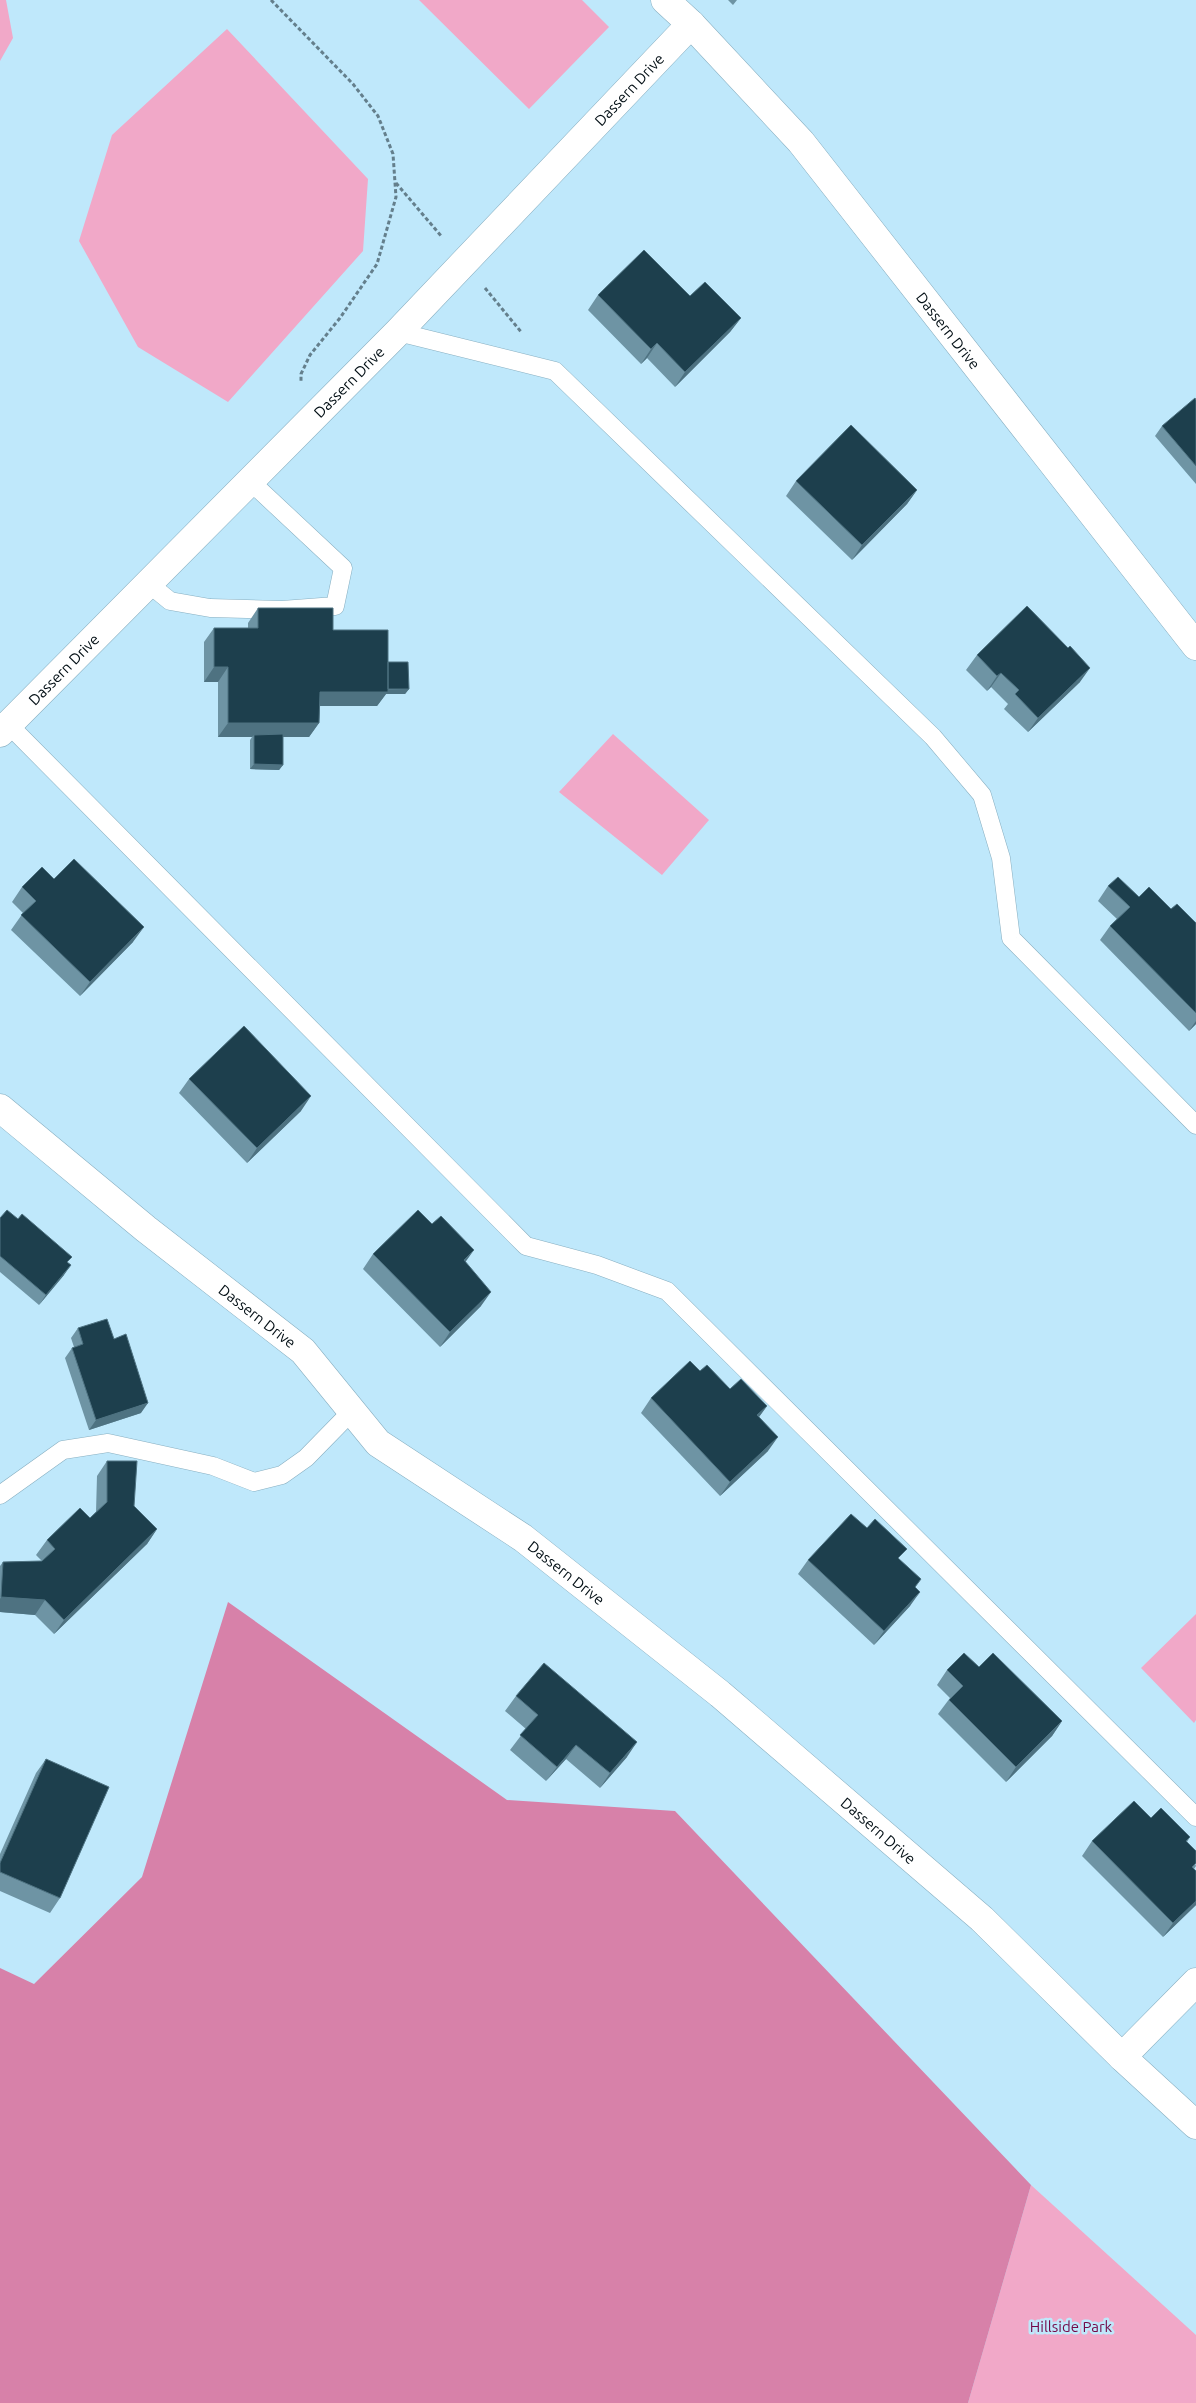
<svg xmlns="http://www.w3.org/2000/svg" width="1196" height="2403" viewBox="0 0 1196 2403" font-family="Ubuntu,sans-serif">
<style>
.green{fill:#f1a8c8}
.forest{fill:#d781a9}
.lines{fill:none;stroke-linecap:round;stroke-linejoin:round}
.lane-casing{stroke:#88afc1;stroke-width:19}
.street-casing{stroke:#88afc1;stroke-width:29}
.path{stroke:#647f8c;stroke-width:3;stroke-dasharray:4 2.5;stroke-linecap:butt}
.lane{stroke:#fff;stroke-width:18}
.street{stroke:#fff;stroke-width:28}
.wall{fill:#6e94a4}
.shaded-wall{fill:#4e7281}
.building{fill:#1d3f4d;stroke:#4e7281}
.labels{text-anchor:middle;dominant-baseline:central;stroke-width:5;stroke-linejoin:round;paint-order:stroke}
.street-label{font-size:15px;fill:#020e14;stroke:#bfe8fb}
.park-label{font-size:15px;fill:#730948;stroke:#bfe8fb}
</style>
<rect width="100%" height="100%" fill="#bfe8fb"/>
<path class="green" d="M0,0H6L13,38L0,61Z
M419,0H582L609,27L529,109Z
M227,29L368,179L363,251L228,402L138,347L79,241L112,135Z
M613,734L709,820L662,875L559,792Z
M1196,1614V1720L1194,1723L1141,1668Z
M1031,2185L1196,2335V2403H968Z"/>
<path class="forest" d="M228,1602L507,1800L675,1811L1031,2185L968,2403H0V1968L34,1984L142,1877Z"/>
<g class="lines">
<defs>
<path id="lane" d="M398,332L555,371L933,737L982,795L1001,858L1011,938L1196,1125
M148,583L170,601L210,608L282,610L335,606L343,568L250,481
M9,725L526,1246L597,1265L667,1291L1196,1817
M0,1495L63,1450L108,1443L213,1466L254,1482L282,1475L306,1458L352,1411"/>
<g id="street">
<path id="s1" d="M665,0L691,24L801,142L1196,646"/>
<path id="s2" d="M0,733L398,332L691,24"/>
<path id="s3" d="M0,1108L146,1229L303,1351L378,1443L523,1538L720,1694L982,1919L1122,2057L1196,2125"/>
<path d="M1122,2057L1196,1982"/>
</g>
</defs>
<use href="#lane" class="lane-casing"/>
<use href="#street" class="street-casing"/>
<path class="path" d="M271,0L353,84L378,116L393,154L396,197L377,264L340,318L310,355L301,374V383
M396,183L442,237
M485,288L522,333"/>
<use href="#lane" class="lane"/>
<use href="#street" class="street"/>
</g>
<path class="wall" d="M728,0H737L733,5Z
M598,295L690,296L741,318L730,332L675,387L647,358L641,364L588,310Z
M1196,400V484L1155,436L1162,426Z
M796,481L917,490L907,504L852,560L786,496Z
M258,608L333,630L388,662L409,689L405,694H386L377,706H320L319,723L309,737H283V765L279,770L250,769V740L252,737H218V682H204V642L214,628H248V623Z
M977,655L1080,682L1028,732L1004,709L1008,704L991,687L987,691L966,670Z
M54,879L133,942L80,996L11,930L23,913L12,902L22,887Z
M1108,886L1171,909L1196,923V1024L1189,1031L1100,940L1110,926L1117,919L1098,901Z
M189,1079L301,1111L247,1163L179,1093Z
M0,1218L64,1275L39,1305L0,1272Z
M373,1254L465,1262L481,1306L440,1347L363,1269Z
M78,1328L114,1339L141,1413L89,1430L65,1358L72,1348L74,1347L71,1338Z
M730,1389L767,1406L759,1417L768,1451L720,1496L641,1413L651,1398Z
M107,1461L134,1506L157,1529L147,1544L54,1634L35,1615L0,1612V1566L3,1562L42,1561L36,1555L47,1540L90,1518L96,1512L97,1476Z
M899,1559L916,1587L910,1606L874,1645L798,1574L808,1560Z
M979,1667L1062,1721L1052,1736L1006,1782L938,1714L950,1698L937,1685L947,1670Z
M516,1696L627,1757L600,1788L566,1759L546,1781L510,1750L526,1729L505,1711Z
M46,1759L60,1898L50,1913L0,1891V1854L36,1773Z
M1151,1818L1190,1837L1187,1842L1196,1866L1194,1869L1196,1905L1163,1937L1082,1856L1092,1841Z"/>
<path class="shaded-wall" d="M741,318L730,332L675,387L685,372Z
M657,343L647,358L641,364L651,349Z
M917,490L907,504L852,560L862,545Z
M214,667H228L218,682H204Z
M1090,668L1080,682L1028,732L1038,718Z
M1001,673L991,687L987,691L997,676Z
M409,689L405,694H386L377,706H310L320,692Z
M228,723H319L309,737H254V735L252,737H218Z
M254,764L283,765L279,770L250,769Z
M144,927L133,942L80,996L90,982Z
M1196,1021V1024L1189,1031Z
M311,1096L301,1111L247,1163L257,1148Z
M474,1250L464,1264V1260Z
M71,1265L64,1275L39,1305L46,1295Z
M491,1292L481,1306L440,1347L450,1332Z
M148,1403L141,1413L89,1430L96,1420Z
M767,1406L756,1421L757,1415Z
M778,1437L768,1451L720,1496L730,1482Z
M157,1529L147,1544L54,1634L64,1620Z
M920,1592L910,1606L874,1645L884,1631Z
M1,1597L45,1600L35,1615L0,1612V1599Z
M1062,1721L1052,1736L1006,1782L1016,1767Z
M637,1742L627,1757L600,1788L610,1773Z
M576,1745L566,1759L546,1781L557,1767Z
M1196,1901V1905L1163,1937L1173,1923Z"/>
<path class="building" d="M644,250L690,296L705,282L741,318L685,372L657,343L651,349L598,295Z
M1195,398L1196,400V466L1162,426Z
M851,425L917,490L862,545L796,481Z
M1027,606L1068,648L1070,646L1090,668L1038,718L1015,694L1019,690L1001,673L997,676L977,655Z
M258,608H333V630H388V692H320L319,723H228V667H214V628H258Z
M388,662H408L409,689H388Z
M283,734V765L254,764V735Z
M74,859L144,927L90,982L21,915L36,901L22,887L42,867L54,879Z
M1118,877L1139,897L1149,887L1171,909L1177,904L1196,923V1013L1110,926L1130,907L1108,886Z
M244,1026L311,1096L257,1148L189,1079Z
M7,1210L18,1219L22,1214L72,1257L67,1262L71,1265L46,1295L0,1256V1218Z
M418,1210L432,1224L441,1216L474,1250L464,1260L491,1292L450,1332L373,1254Z
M107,1319L114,1339L126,1334L148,1403L96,1420L72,1348L83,1344L78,1328Z
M690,1361L700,1371L707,1365L730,1389L741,1379L767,1406L757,1415L778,1437L730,1482L651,1398Z
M107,1461H137L134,1506L157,1529L64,1620L45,1600L1,1597L3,1562L42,1561L55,1549L47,1540L80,1508L90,1518L107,1502Z
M851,1514L867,1528L875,1519L907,1549L898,1558L921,1579L915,1587L920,1592L884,1631L808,1560Z
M964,1653L979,1667L993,1653L1062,1721L1016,1767L949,1700L963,1686L947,1670Z
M544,1663L637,1742L610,1773L576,1745L557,1767L520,1735L538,1715L516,1696Z
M46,1759L109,1787L60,1898L0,1872V1863Z
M1134,1801L1151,1818L1161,1808L1190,1837L1186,1841L1196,1851V1863L1192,1867L1196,1871V1901L1173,1923L1092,1841Z"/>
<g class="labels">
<g class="street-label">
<text stroke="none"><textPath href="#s2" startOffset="900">Dassern Drive</textPath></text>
<text stroke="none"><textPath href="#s1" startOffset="436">Dassern Drive</textPath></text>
<text stroke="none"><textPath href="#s2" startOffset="495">Dassern Drive</textPath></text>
<text stroke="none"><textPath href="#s2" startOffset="90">Dassern Drive</textPath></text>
<text stroke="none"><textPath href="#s3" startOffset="331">Dassern Drive</textPath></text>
<text stroke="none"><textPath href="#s3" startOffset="736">Dassern Drive</textPath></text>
<text stroke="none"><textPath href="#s3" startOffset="1141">Dassern Drive</textPath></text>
</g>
<g class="park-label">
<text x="1071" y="2326">Hillside Park</text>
</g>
</g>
</svg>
